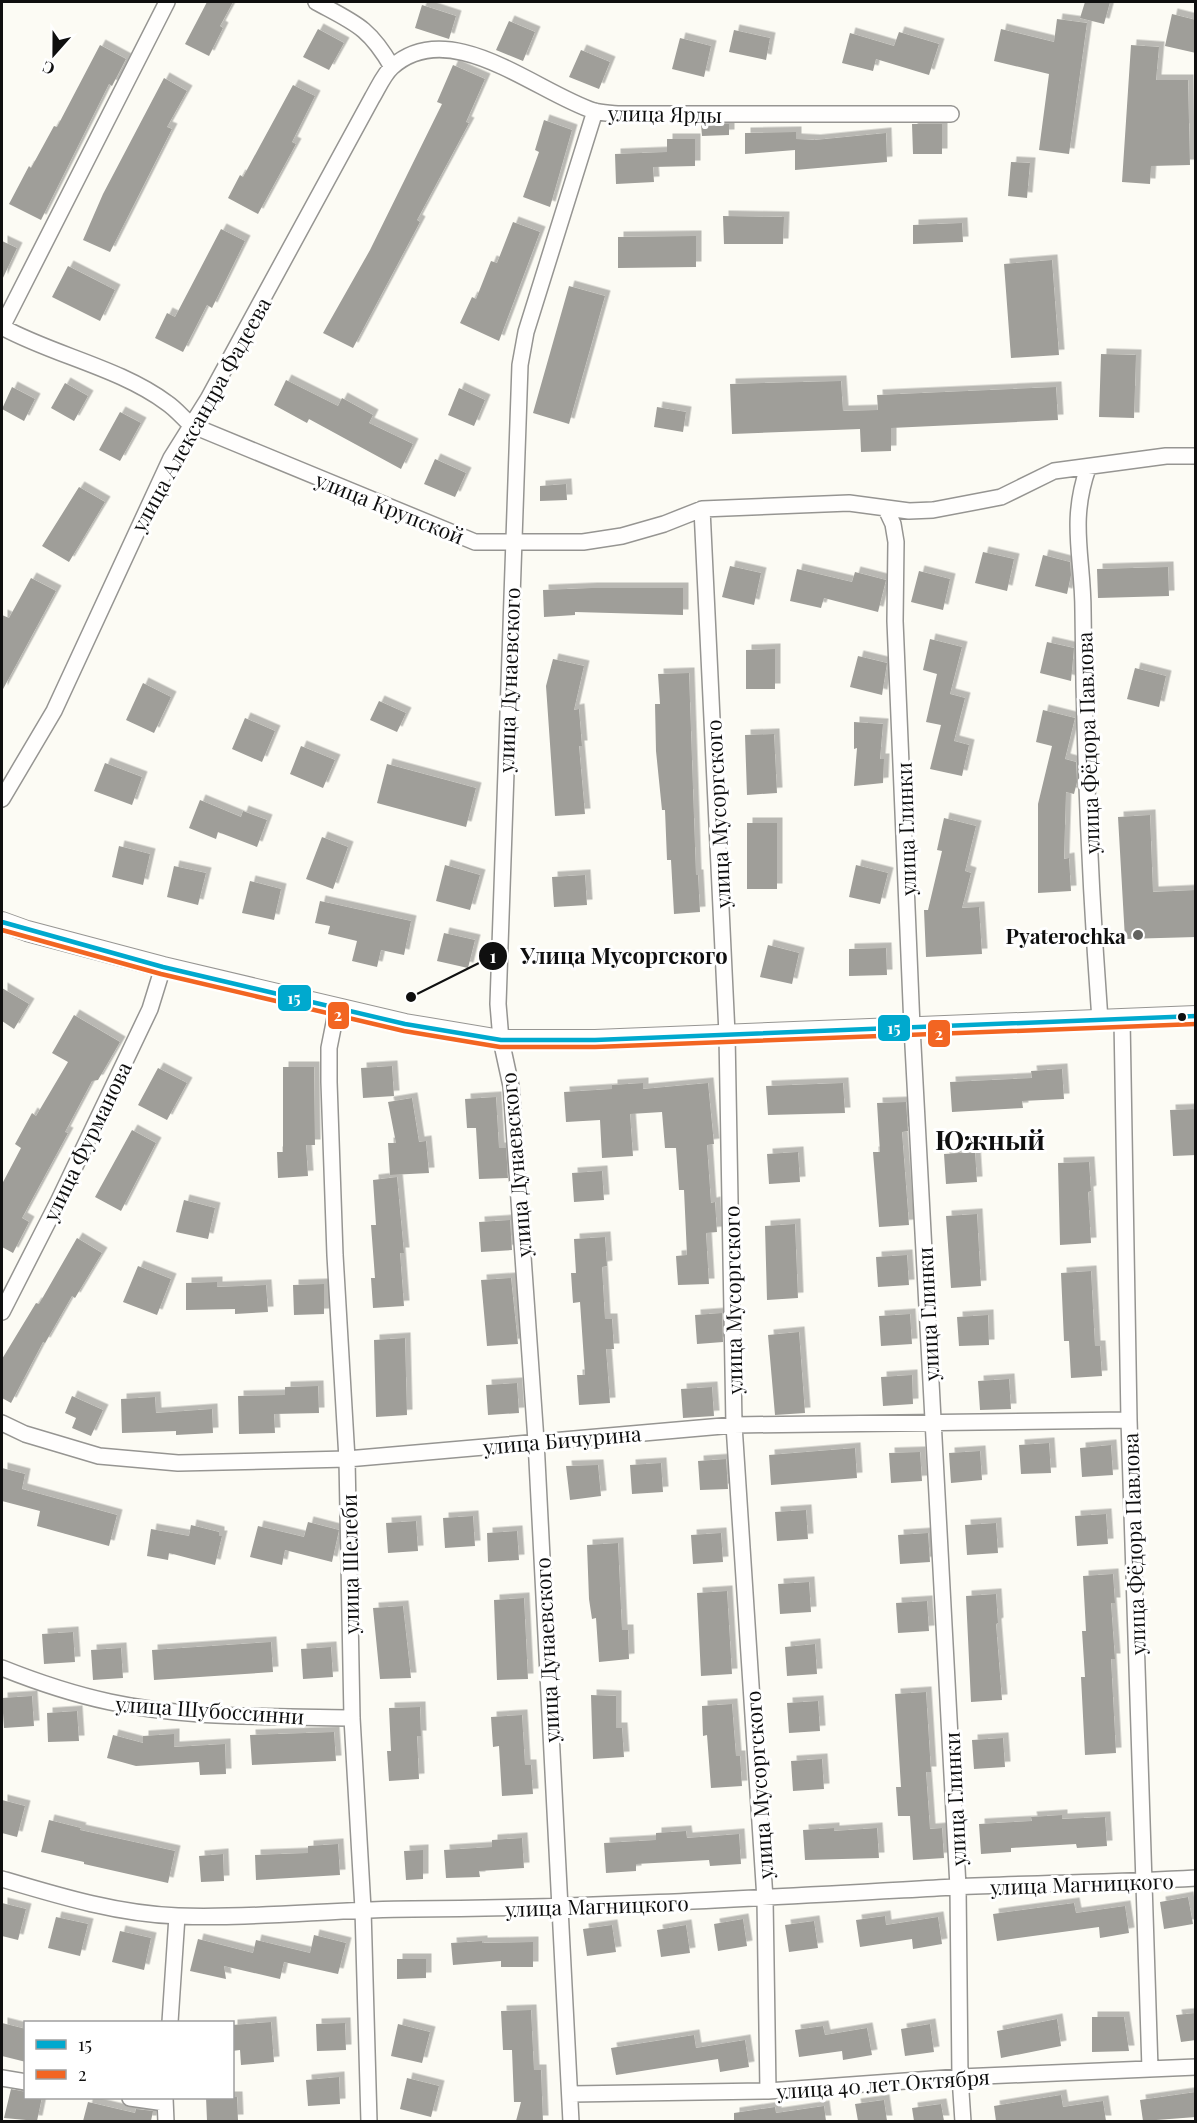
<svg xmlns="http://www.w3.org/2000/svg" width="1197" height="2123" viewBox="0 0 1197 2123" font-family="'Playfair Display',serif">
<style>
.building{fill:#9f9e99;filter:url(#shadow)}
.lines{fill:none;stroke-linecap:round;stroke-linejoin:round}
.minor-casing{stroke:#969592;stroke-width:18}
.tertiary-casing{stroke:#969592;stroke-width:22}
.minor{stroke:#fffefd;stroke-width:15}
.tertiary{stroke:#fffefd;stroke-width:20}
.bus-1-casing{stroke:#fff;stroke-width:9}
.bus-2-casing{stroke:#fff;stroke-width:9}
.bus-1{stroke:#00a9ce;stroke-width:4.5}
.bus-2{stroke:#f26522;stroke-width:4.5}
.poi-dot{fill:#62625f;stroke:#fff;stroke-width:2}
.bus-dot{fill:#0f0f0f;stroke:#fff;stroke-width:2}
.labels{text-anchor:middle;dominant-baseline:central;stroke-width:6;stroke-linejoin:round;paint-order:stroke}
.street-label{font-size:21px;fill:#0f0f0f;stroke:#fff}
.poi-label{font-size:21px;font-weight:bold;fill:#0f0f0f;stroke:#fff;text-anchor:end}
.district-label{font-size:27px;font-weight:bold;fill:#0f0f0f;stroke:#fff}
.leader{fill:none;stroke:#0f0f0f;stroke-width:2}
.callout-dot{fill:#0f0f0f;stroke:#fff;stroke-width:2}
.mark-label{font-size:18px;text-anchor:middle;font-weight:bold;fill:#fff}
.callout-label{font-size:22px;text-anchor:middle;font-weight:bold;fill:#0f0f0f;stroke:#fff;stroke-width:6;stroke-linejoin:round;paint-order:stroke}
.line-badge{stroke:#fff;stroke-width:2}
.badge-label{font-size:16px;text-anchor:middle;font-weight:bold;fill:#fff}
</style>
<defs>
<filter id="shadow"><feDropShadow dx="5.5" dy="-5.5" stdDeviation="0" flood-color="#0004"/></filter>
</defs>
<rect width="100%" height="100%" fill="#fcfbf4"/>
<path class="building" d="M207,2H233L220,26L223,28L209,56L185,44Z
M1085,2H1110L1104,24L1080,18Z
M422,5L456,16L449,39L415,28Z
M1172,14L1196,20V53L1165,46Z
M1057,19L1087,23L1069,154L1039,150L1049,74L994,61L1001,29L1054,42Z
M509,21L535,32L523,61L496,50Z
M318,29L344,43L329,70L303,57Z
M734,30L770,38L766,60L729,52Z
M899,32L939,44L929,75L876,59L873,71L842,63L850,33L894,46Z
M680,38L711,46L704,77L672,69Z
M100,45L126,59L112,86L109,84L41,220L9,204L29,166L31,168L54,126L57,127Z
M1131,45L1159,47L1156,80H1188L1190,165L1151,166L1150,184L1122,182Z
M581,50L610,62L599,89L569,77Z
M453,65L485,79L466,122L469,123L417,220L420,222L353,348L323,333L370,250L442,104L437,102Z
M164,78L187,91L167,127L172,129L110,252L83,240L103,194Z
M293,85L315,96L292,142L296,144L258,214L228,198L240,175L243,177Z
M544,120L572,130L550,207L523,197L539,152L535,150Z
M701,124H729V135L702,136Z
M912,124H942V154H913Z
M796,132V139L815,140L886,133L887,162L795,170V150L745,154V133Z
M667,139H695V166L653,167L654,182L616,184L615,154L667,152Z
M1011,162L1030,163L1027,198L1008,196Z
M723,216L784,217L783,244H724Z
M513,222L540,232L499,341L460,323L472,297L476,299L491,261L497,263Z
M962,223L963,242L913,244V225Z
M221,229L245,241L212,308L207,305L183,352L155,338L167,313L175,317Z
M696,236V267L618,268V237Z
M2,241L17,248L2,280Z
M1052,260L1059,355L1011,358L1004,264Z
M68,266L115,290L100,321L52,297Z
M569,286L605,296L569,424L533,413Z
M1101,354L1136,355L1134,418L1099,417Z
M286,380L338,406L342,398L373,415L369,423L413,444L401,469L309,419L307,423L274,405Z
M841,381L843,411L878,410L877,395L1056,387L1058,420L891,428V451L861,452L860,429L732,434L730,384Z
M65,383L88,396L74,421L51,408Z
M12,387L35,399L24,421L2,409Z
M459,388L485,400L474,426L448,415Z
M657,407L686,412L683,432L654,427Z
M120,412L141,423L120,461L99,450Z
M435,459L466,473L455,497L424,484Z
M566,484L567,500L540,501V486Z
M79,487L105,502L69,562L42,546Z
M983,552L1014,559L1007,591L975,583Z
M1043,555L1070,562L1071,575L1067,594L1035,586Z
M730,566L761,573L754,605L722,597Z
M1168,567L1169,596L1098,598L1097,569Z
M797,569L852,582L855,572L886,580L878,612L824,598L821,608L790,601Z
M919,571L950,579L943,610L911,602Z
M31,578L56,591L2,691V615L9,618Z
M592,588H683V615L575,612V615L544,617L543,590Z
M930,639L962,647L950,694L965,698L954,741L969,745L962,776L930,769L941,725L926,722L937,674L923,670Z
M1047,642L1074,648L1071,681L1040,673Z
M775,649V689H746V650Z
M858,656L887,663L882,695L850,687Z
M553,659L584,666L574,710L579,709L582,746H579L585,814L555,816L546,686Z
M1135,668L1166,676L1159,707L1127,699Z
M689,673L696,875H698L700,912L674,914L671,860H667L665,810H662L656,751L655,704H660L658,674Z
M143,683L171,697L154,733L126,720Z
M379,701L406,713L397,732L370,720Z
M1043,710L1075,718L1065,759L1076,762L1077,782L1074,794L1066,792L1064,859L1069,858L1071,891L1038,893V804L1052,746L1036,742Z
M245,718L275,731L262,762L232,749Z
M854,722L883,724L880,759H884L883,783L854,786L857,748L854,749Z
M774,734L777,793L747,795L745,735Z
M301,746L335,760L323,788L290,774Z
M105,763L142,777L132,805L94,791Z
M387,764L476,788L466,827L377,803Z
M200,800L241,817L243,811L267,820L257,847L218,832L216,839L189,828Z
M1150,815L1153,892L1196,890V937L1125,939L1118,817Z
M944,818L976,826L965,871L971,873L962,908L979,907L982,954L926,957L924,910H928L942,851L937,850Z
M747,823H777V889H747Z
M322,837L348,847L333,889L306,879Z
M119,846L150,854L143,885L112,877Z
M445,865L480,875L470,910L436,901Z
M856,865L888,873L880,904L849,897Z
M174,866L206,873L198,905L167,897Z
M585,875L587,905L554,907L552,877Z
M250,881L281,889L274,920L242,913Z
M320,901L411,921L404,955L381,950L377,967L352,961L357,941L328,934L330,926L315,923Z
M444,933L475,940L468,968L437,961Z
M768,945L799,953L792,984L760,977Z
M886,948L887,975L849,976V949Z
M2,988L29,1004L14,1029L2,1021Z
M74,1015L120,1042L98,1080L92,1081L65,1132L68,1133L22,1218L29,1222L13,1253L2,1247V1184L21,1148L15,1144L32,1113L36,1116L68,1062L52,1053Z
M392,1066L394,1096L363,1098L361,1068Z
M283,1067H314L315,1145H306L308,1176L278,1178L277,1152H283Z
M158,1068L187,1083L167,1120L138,1105Z
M1062,1069L1064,1099L1022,1101L1023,1108L952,1112L950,1082L1032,1078L1031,1071Z
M643,1083V1089L708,1083L714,1144L707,1145L711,1203L715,1202L717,1232L706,1233L709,1284L678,1285L676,1256L687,1255L684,1190H679L676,1148H665L662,1112L630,1114L633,1156L602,1158L600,1120L566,1122L564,1092L612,1089V1085Z
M843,1083L845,1113L768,1115L766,1086Z
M496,1097L499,1148H506L508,1178L479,1179L476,1128H467L465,1099Z
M412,1098L419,1142L426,1141L429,1173L390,1175L388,1143H396L388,1102Z
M906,1102L908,1131L902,1132L909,1225L879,1227L873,1152H880L877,1103Z
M1196,1109V1155L1173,1156L1170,1110Z
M132,1130L156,1143L121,1211L95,1197Z
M798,1152L800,1182L769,1184L767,1154Z
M975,1152L977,1182L946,1184L944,1154Z
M1089,1162L1091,1191L1088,1192L1091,1243L1060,1245L1058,1163Z
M602,1171L604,1200L574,1202L572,1173Z
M397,1177L404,1253H400L404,1306L373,1308L371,1278H375L371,1225H376L373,1180Z
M184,1200L215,1208L208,1239L176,1232Z
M977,1214L981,1286L951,1288L946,1216Z
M510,1220L512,1250L481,1252L479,1222Z
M795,1224L798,1298L767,1300L765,1226Z
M605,1237L607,1266L602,1267L605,1319H612L614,1349H606L610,1403L579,1405L577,1375H585L580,1302L573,1303L571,1273H576L574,1239Z
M77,1238L102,1253L75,1298L72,1296L45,1343L43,1342L11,1403L2,1398V1359L36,1303L39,1304Z
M907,1255L909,1285L878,1287L876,1257Z
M138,1266L171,1279L157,1315L123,1302Z
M1091,1271L1095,1346H1100L1102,1376L1071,1378L1069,1341H1064L1061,1273Z
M511,1278L518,1344L487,1346L481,1280Z
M217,1282V1287L266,1285L268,1312L235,1314V1309L186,1310V1283Z
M324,1284V1314L294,1315L293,1285Z
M722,1313L723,1342L697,1344L695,1315Z
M910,1314L912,1344L881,1346L879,1316Z
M988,1315L989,1345L959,1346L957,1317Z
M799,1332L805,1413L775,1415L768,1335Z
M405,1338L407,1415L376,1417L374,1340Z
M912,1375L913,1404L883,1406L881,1377Z
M1009,1379L1011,1409L980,1410L978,1381Z
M517,1383L519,1413L488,1415L486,1385Z
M318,1386L319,1413L274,1414L275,1433L239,1434L238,1396L285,1395V1387Z
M712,1387L714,1416L683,1418L681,1389Z
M72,1396L103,1410L91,1436L72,1428L76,1418L65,1413Z
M155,1397L156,1413L212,1409L213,1433L176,1435V1431L122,1433L121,1399Z
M1049,1443L1051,1473L1021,1474L1019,1445Z
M1111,1445L1113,1475L1082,1477L1080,1448Z
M855,1448L857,1478L771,1485L769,1455Z
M980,1451L982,1480L951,1483L949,1453Z
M920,1452L922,1481L891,1483L889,1453Z
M726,1459L728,1489L700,1490L698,1461Z
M661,1463L663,1492L632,1494L630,1465Z
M598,1465L601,1496L570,1500L566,1466Z
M2,1468L25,1474L22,1489L117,1515L109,1546L37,1526L40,1511L2,1501Z
M806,1510L808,1539L777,1541L775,1512Z
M1106,1514L1108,1544L1077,1546L1075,1516Z
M473,1516L475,1546L445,1548L443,1518Z
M416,1521L418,1551L388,1553L386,1523Z
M308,1522L339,1530L332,1562L285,1550L282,1565L250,1557L258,1526L304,1537Z
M996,1523L998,1553L967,1555L965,1525Z
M191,1525L219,1532V1536H222L215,1565L169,1553L168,1560L147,1556L151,1529L189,1536Z
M517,1531L519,1560L488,1562L487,1533Z
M721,1533L723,1562L693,1564L691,1535Z
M928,1533L930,1562L900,1564L898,1535Z
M618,1543L622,1630H628L629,1659L599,1662L596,1618L592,1619L589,1599L587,1545Z
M1113,1574L1115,1603H1111L1115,1659H1111L1116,1753L1085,1755L1081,1677H1085L1082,1631H1086L1083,1576Z
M809,1582L811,1612L780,1614L778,1584Z
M727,1591L732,1674L701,1676L697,1593Z
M996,1594L998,1623L996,1624L1002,1700L971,1702L966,1596Z
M524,1598L528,1679L497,1680L494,1600Z
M927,1601L929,1631L898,1633L896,1603Z
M403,1606L411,1678L380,1679L373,1608Z
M73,1632L75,1662L44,1664L42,1634Z
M271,1642L273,1672L154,1680L152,1650Z
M815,1644L817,1674L787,1676L785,1647Z
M331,1647L333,1677L303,1679L301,1649Z
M121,1648L123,1678L93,1680L91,1650Z
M926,1692L931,1772H926L930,1829L942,1828L944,1858L913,1860L910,1816H898L896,1787H901L895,1694Z
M591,1695L616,1696V1728H622L624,1757L593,1759Z
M32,1696L34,1726L4,1728L2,1698Z
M818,1701L820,1731L789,1733L787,1703Z
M732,1704L736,1756H740L742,1786L711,1788L707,1735L703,1736L702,1706Z
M420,1707L421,1736H417L419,1779L389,1781L387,1751H391L389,1708Z
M77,1711L79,1741L48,1742L47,1713Z
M522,1715L525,1765H531L533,1794L502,1796L499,1746L493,1747L491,1717Z
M334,1732L336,1761L252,1765L250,1735Z
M174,1734V1747L225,1744L226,1774L200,1775L199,1762L136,1766L107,1758L113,1735L143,1743V1736Z
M1003,1738L1005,1767L974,1769L972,1740Z
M822,1759L824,1789L793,1791L791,1761Z
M2,1800L25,1806L17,1837L2,1833Z
M1062,1815V1819L1105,1817L1107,1846L1077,1848L1076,1844L1011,1848V1852L981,1854L979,1824L1032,1821L1031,1817Z
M49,1820L81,1828L80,1830L175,1851L168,1883L84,1864V1862L41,1852Z
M834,1828V1831L877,1828L879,1858L805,1860L803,1830Z
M686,1831L687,1838L739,1834L741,1864L710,1866L709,1860L636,1864V1871L606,1873L604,1843L656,1840V1833Z
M522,1838L524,1868L479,1871L480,1877L446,1878L444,1850L492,1847V1840Z
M338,1844L340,1875L256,1880L255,1855L308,1853V1846Z
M423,1850V1879L406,1880L404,1851Z
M223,1854L224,1881L201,1882L199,1856Z
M1188,1897L1193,1924L1164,1929L1160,1902Z
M2,1903L26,1909L18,1940L2,1936Z
M1074,1903L1076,1913L1125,1906L1129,1933L1100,1938L1099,1927L997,1941L993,1914Z
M885,1916L886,1925L938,1917L942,1944L913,1949L912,1939L860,1947L856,1920Z
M56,1917L88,1924L80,1956L48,1948Z
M743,1919L747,1946L718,1951L714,1924Z
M814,1921L818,1948L789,1952L785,1925Z
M612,1925L616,1952L587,1956L583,1929Z
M686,1925L690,1953L661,1957L657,1930Z
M120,1931L151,1938L144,1970L112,1962Z
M314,1935L346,1943L338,1974L284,1962L280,1979L224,1966L226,1979L190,1971L198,1939L253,1953L256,1940L310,1953Z
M482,1941V1943L533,1942V1967H501V1961L453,1965L451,1943Z
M397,1959H426V1978L397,1979Z
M531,2010L534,2070H541L543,2121H516L521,2102H514L512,2050H503L501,2011Z
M1196,2013V2040L1181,2042L1176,2015Z
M1092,2017H1124L1129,2051L1092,2052Z
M1057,2019L1061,2046L1001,2058L997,2031Z
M271,2022L274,2062L241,2065L240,2050L232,2051V2025Z
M2,2023L26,2029V2062L2,2056Z
M345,2023L346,2050L317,2051L316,2024Z
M398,2024L430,2032L422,2063L391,2056Z
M930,2024L934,2052L905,2056L901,2029Z
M823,2026L825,2035L867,2028L872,2055L843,2060L842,2051L799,2057L795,2030Z
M694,2035L696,2048L745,2040L749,2067L720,2072L718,2059L616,2075L611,2048Z
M339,2077L340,2104L308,2106L306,2080Z
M407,2078L439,2086L431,2117L400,2109Z
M11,2089L26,2092V2097H42L37,2121L4,2118Z
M1196,2092V2117L1143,2121L1140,2100Z
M1061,2095L1063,2107L1103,2101L1106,2121H996L994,2106Z
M206,2097H237L238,2120L207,2121Z
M884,2100L887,2121H858L855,2104Z
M88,2102L135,2113L136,2109L153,2111L151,2121H83Z
M941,2104L944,2121H914L912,2108Z
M824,2106L826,2121H734V2113L775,2107L776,2113Z"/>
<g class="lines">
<defs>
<path id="minor" d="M316,2C355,23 369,27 392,67
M2,327C53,355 120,368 167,403C176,409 183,418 191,425L475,542H583L622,536L664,524L702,509L849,503L909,511L933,510L1001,497L1054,471L1166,456H1196
M2,327L167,2
M1088,468C1069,522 1083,557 1083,611C1084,747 1090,884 1100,1020
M702,509L727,1034L734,1425L765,1899L768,2091
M886,509L893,524L896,542L895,621L912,1027L958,1887L960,2077L963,2122
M2,799L54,711L171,458L208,399L372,98C378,88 384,74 392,67C450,15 536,92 594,111C601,113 610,113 617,114H951
M337,1008L329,1048V1082L335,1255L347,1459L352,1718L363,1909L369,2122
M1122,1019L1129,1420L1150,2069
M2,1312L58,1202L150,1009L163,967
M2,1423L25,1434L99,1456L178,1463L347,1459L734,1425L1129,1420
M2,1668C37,1682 73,1694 110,1702C188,1719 272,1716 352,1718
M2,1879C59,1896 118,1914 178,1916C256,1919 335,1909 413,1909C594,1908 774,1897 955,1887C1035,1883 1115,1883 1196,1878
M170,2022L177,1916
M2,2078L26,2082
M571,2094L768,2091L960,2077L1196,2067
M130,2098L165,2103
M165,2098L166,2122
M571,2122L536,1441L511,1086L501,1040L498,1004L520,365L526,332L595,111"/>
<path id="tertiary" d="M2,922L27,931L163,967L405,1024L501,1040H595L1196,1016"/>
</defs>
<use href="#minor" class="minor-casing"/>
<use href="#tertiary" class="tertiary-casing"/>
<use href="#minor" class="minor"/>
<use href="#tertiary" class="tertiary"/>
<defs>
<path id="bus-1" d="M2,922L163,967L405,1024L501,1040H595L1196,1016"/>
<path id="bus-2" d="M2,930L161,974L404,1031L500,1047H595L1196,1024"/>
</defs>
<use href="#bus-1" class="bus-1-casing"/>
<use href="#bus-2" class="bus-2-casing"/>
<use href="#bus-1" class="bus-1"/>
<use href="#bus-2" class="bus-2"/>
</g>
<circle class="poi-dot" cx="1138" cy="935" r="6"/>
<circle class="bus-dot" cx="1182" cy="1017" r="5"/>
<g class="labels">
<g class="street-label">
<text transform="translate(665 113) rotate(1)">улица Ярды</text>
<text transform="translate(200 414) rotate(-61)">улица Александра Фадеева</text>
<text transform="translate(390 507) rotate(22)">улица Крупской</text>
<text transform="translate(508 680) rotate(-88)">улица Дунаевского</text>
<text transform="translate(1087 743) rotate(-92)">улица Фёдора Павлова</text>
<text transform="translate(717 814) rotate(-93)">улица Мусоргского</text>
<text transform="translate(905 829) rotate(-92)">улица Глинки</text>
<text transform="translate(86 1141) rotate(-64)">улица Фурманова</text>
<text transform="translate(515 1165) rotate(-95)">улица Дунаевского</text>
<text transform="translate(732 1300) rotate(-91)">улица Мусоргского</text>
<text transform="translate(927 1314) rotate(-93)">улица Глинки</text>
<text transform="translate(562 1439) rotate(-5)">улица Бичурина</text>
<text transform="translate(1133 1544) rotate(-92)">улица Фёдора Павлова</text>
<text transform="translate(349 1564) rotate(-91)">улица Шелеби</text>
<text transform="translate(546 1650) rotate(-93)">улица Дунаевского</text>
<text transform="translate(210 1709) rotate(4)">улица Шубоссинни</text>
<text transform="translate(758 1785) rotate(-94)">улица Мусоргского</text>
<text transform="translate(954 1799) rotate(-93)">улица Глинки</text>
<text transform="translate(1082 1883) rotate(-2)">улица Магницкого</text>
<text transform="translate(597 1905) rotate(-2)">улица Магницкого</text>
<text transform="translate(883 2083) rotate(-4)">улица 40 лет Октября</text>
</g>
<g class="poi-label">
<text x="1126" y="935">Pyaterochka</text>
</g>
<g class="district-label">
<text x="990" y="1139">Южный</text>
</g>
</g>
<path class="leader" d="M411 997L493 956"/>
<g class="callout-dot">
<circle cx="411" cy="997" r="6"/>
<circle cx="493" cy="956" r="15"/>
</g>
<g class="mark-label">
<text x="493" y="963">1</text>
</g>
<g class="callout-label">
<text x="624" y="964">Улица Мусоргского</text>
</g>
<g class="line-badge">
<rect x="277" y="984" width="35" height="28" rx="6" fill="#00a9ce"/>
<rect x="327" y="1001" width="23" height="29" rx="6" fill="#f26522"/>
<rect x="877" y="1014" width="34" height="28" rx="6" fill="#00a9ce"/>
<rect x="927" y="1019" width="24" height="29" rx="6" fill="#f26522"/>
</g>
<g class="badge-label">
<text x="294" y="1004">15</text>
<text x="338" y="1021">2</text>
<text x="894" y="1034">15</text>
<text x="939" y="1040">2</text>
</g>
<rect width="1197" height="2123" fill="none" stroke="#0f0f0f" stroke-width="6"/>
<rect x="24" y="2021" width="210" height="78" fill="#ffffff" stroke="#9f9f9f" stroke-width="1.5"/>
<rect x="36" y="2040" width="30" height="9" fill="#00a9ce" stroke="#9f9f9f" stroke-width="1.5"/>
<text x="78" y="2051" font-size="18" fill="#0f0f0f">15</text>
<rect x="36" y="2070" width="30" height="9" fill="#f26522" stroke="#9f9f9f" stroke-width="1.5"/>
<text x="78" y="2081" font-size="18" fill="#0f0f0f">2</text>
<g transform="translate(54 54) rotate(201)" stroke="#ffffff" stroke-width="4.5" paint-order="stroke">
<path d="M0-4.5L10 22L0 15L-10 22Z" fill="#0f0f0f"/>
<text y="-9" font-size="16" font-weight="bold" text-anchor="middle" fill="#0f0f0f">С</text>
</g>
</svg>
